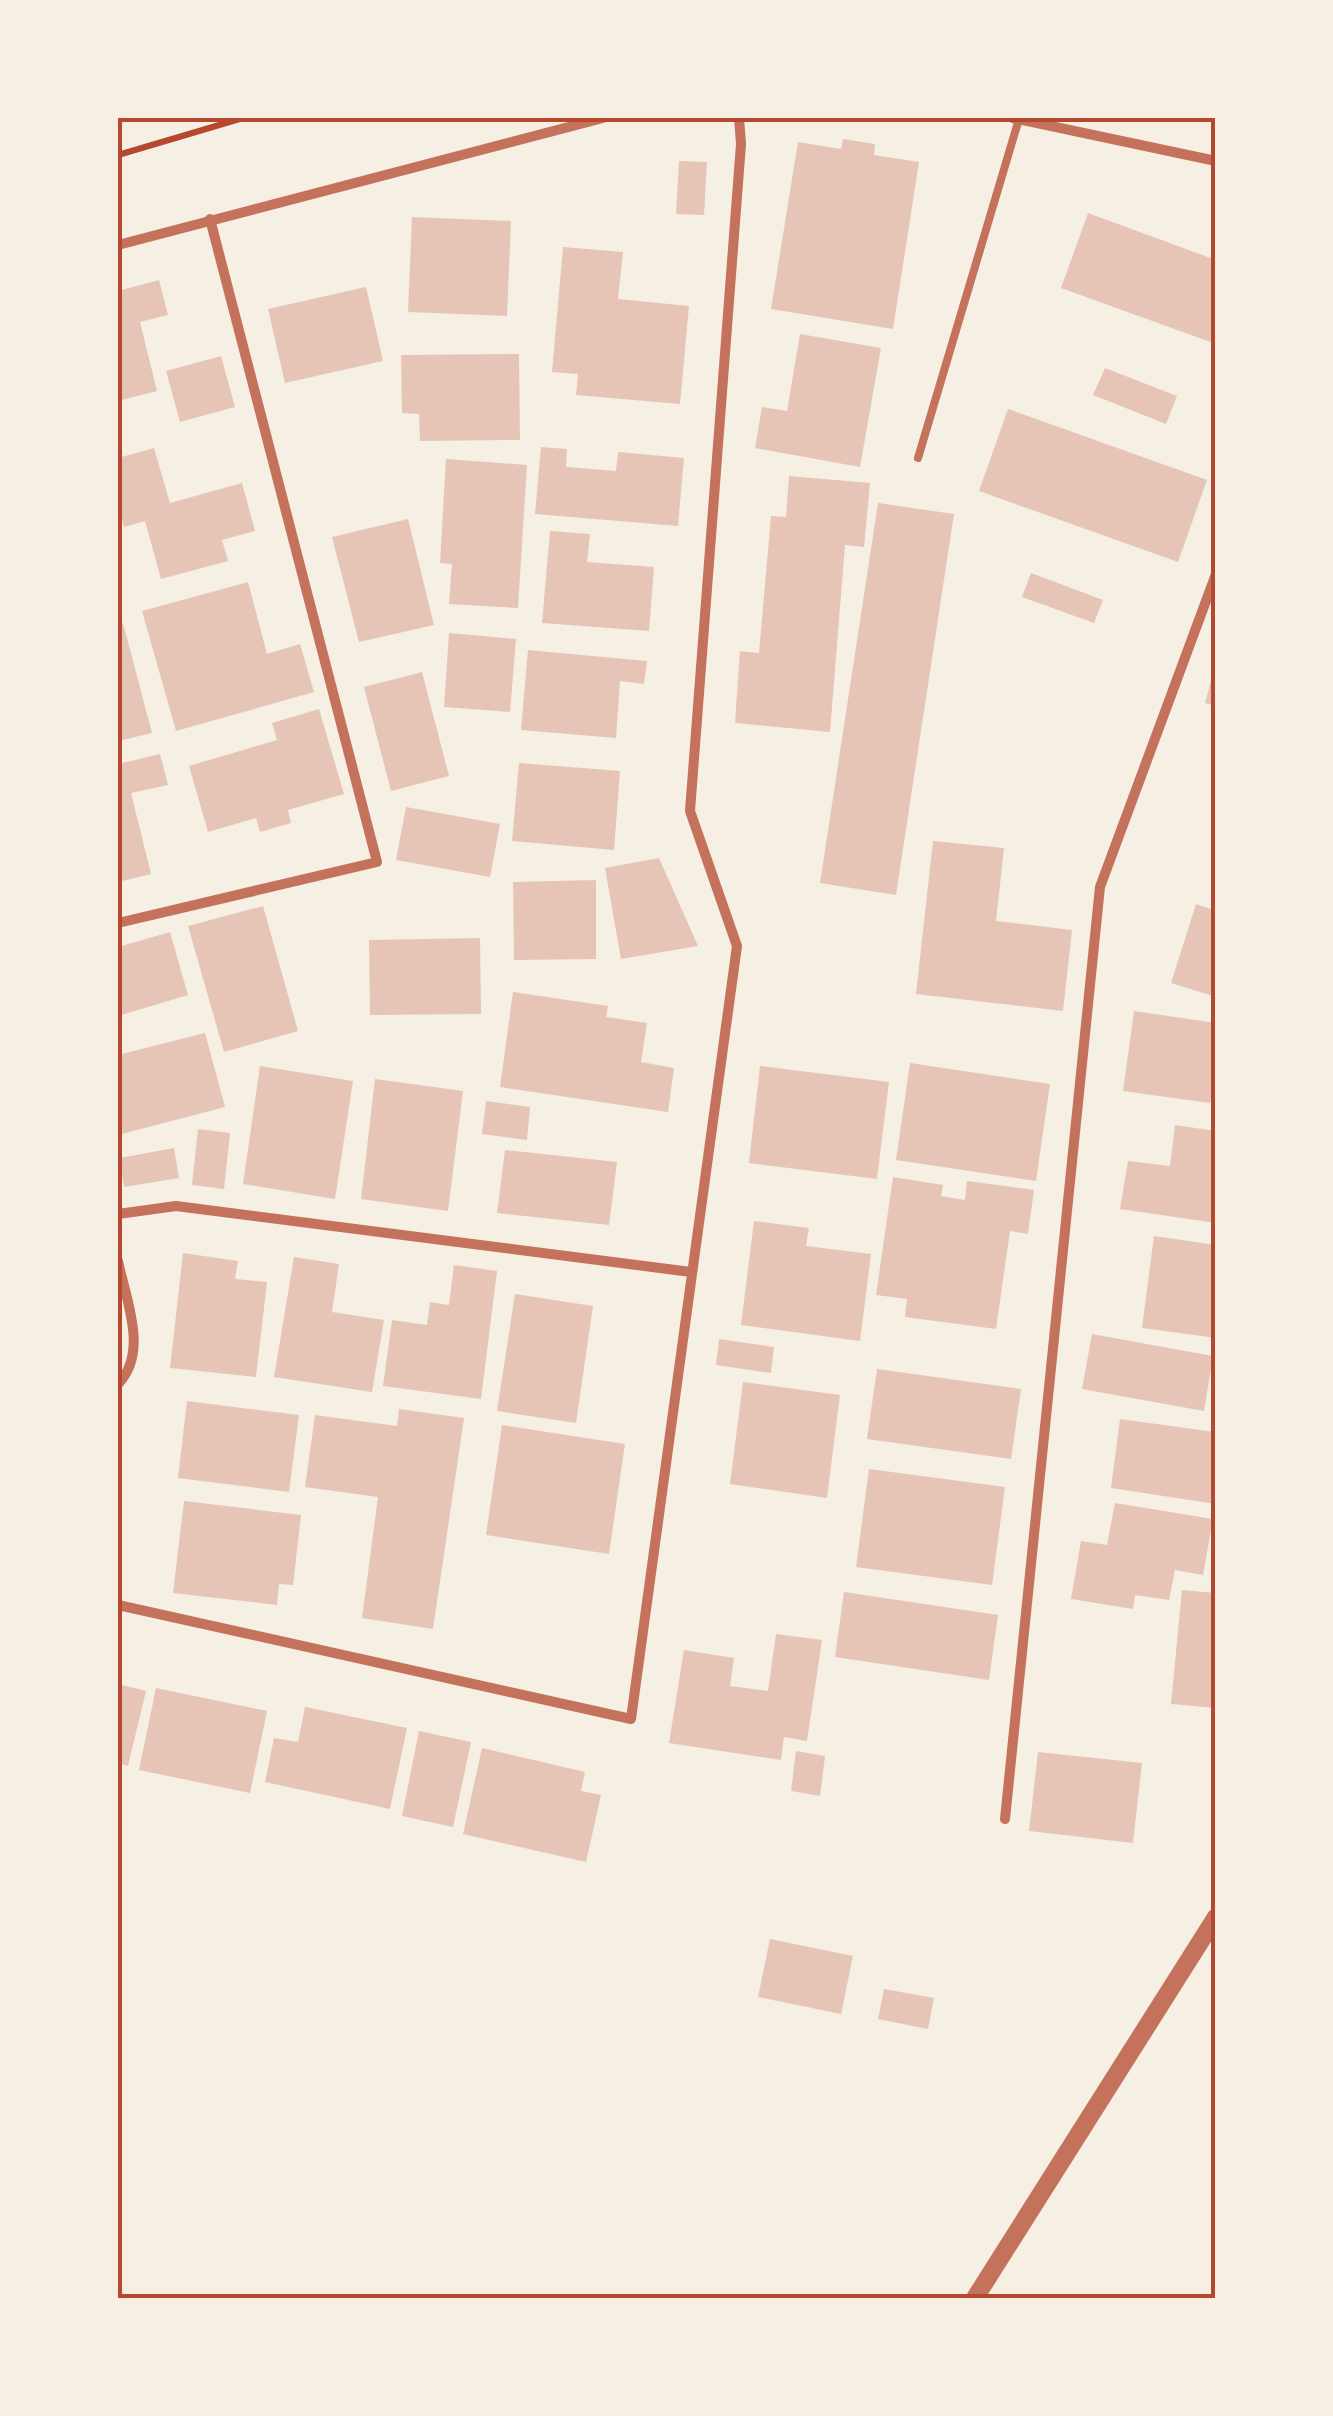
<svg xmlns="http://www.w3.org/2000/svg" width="1333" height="2416" viewBox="0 0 1333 2416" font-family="Jost,sans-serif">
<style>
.building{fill:#e6c5b7}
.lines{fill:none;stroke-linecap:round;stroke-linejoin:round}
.path{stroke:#b5482f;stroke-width:6}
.service{stroke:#c5725c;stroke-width:8}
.minor{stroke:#c5725c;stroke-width:10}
.tertiary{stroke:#c5725c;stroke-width:18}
.neatline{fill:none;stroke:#b5482f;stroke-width:4}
</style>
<rect width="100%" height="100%" fill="#f6efe4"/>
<path class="building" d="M843,139L875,144L874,155L919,162L893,329L771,309L798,142L841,149Z
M679,161L707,162L704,215L676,214Z
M1088,213L1216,260V344L1061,288Z
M412,217L511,221L507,316L408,312Z
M563,247L623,252L618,299L689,306L680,404L576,395L578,374L552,372Z
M159,280L168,315L140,322L157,391L118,401V291Z
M366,287L383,361L285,383L268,309Z
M800,334L881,348L860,467L755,448L762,407L787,411Z
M519,354L520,440L420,441L419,414L402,413L401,355Z
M221,356L235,407L180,422L166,371Z
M1105,368L1177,396L1166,424L1093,395Z
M1008,409L1207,480L1178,562L979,491Z
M541,447L567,449L566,467L616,471L618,452L684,458L678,526L535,514Z
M154,448L170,503L242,483L255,531L222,540L228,561L161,579L145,521L124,527L118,505V458Z
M446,459L527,465L518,608L449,604L452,564L440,563Z
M789,476L870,483L864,547L845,545L830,732L735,723L740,651L759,653L771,516L786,517Z
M878,503L954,514L896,895L820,883Z
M408,519L434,625L359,642L332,537Z
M550,531L590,534L587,562L654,567L649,631L542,623Z
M1031,573L1103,600L1094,623L1022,597Z
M248,582L267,654L300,644L314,692L176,731L142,611Z
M123,623L152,733L118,741V625Z
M449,633L516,639L510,712L444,707Z
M528,650L647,661L644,684L620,681L616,738L521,730Z
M1214,669H1216V706L1205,703Z
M422,672L449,776L391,791L364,687Z
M319,709L344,794L288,810L291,823L260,832L256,818L208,832L189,766L277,740L272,723Z
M160,754L168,785L131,793L151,874L118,882V764Z
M519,763L620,771L614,850L512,841Z
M406,807L500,824L490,877L396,860Z
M933,841L1004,848L996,921L1072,930L1063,1011L916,994Z
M659,858L698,946L621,959L605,868Z
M596,880V959L514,960L513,882Z
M1196,904L1216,911V997L1171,983Z
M263,906L298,1031L224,1052L188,926Z
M170,932L188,995L118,1016V947Z
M480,938L481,1014L370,1015L369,940Z
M513,992L608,1006L606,1017L647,1023L641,1062L674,1068L668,1112L500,1087Z
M1134,1011L1216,1023V1079L1210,1103L1123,1091Z
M205,1033L225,1107L118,1135V1055Z
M910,1063L1050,1084L1036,1181L896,1160Z
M260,1066L353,1081L335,1199L243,1184Z
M760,1066L889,1082L877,1179L749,1163Z
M375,1079L463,1091L448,1211L361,1199Z
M486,1101L530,1107L527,1140L482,1134Z
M1175,1125L1216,1131V1223L1120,1209L1128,1161L1170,1166Z
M198,1129L230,1133L224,1189L192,1185Z
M174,1148L179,1178L124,1187L120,1158Z
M505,1150L617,1162L609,1225L497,1213Z
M893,1177L943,1185L941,1196L965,1200L967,1181L1034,1190L1028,1234L1010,1231L996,1329L905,1317L907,1299L876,1295Z
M754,1221L809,1228L806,1246L871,1254L860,1341L741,1325Z
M1154,1236L1216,1245V1338L1142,1328Z
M183,1253L238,1261L235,1279L267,1282L256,1377L170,1368Z
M294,1257L339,1264L332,1312L384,1320L372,1392L274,1377Z
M454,1265L497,1271L481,1399L383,1386L392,1320L427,1325L430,1302L449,1305Z
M515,1294L593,1306L576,1423L497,1411Z
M1092,1334L1213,1356L1204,1411L1082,1389Z
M719,1339L774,1347L771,1373L716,1365Z
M877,1369L1021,1389L1011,1459L867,1439Z
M743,1382L840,1395L827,1498L730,1484Z
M187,1401L299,1415L289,1492L178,1478Z
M399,1409L464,1418L433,1629L362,1618L378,1497L305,1487L315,1415L397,1426Z
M1120,1419L1215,1432L1216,1504L1111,1488Z
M502,1425L625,1444L609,1554L486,1535Z
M869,1469L1005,1487L992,1585L856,1567Z
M184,1501L301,1515L293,1585L279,1584L277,1605L173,1593Z
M1115,1503L1213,1519L1203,1575L1175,1570L1169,1600L1135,1595L1133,1609L1071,1599L1081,1541L1107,1545Z
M1182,1590L1216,1593V1708L1171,1704Z
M844,1592L998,1615L989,1680L835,1657Z
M776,1634L822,1640L807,1741L784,1737L781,1760L669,1743L684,1650L734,1658L730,1686L768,1691Z
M118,1684L146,1691L128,1766L118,1763Z
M156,1688L267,1711L250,1793L139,1770Z
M305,1707L407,1728L390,1809L265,1782L274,1738L298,1742Z
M419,1731L471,1742L453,1827L402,1816Z
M482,1748L585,1772L581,1791L601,1795L586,1862L463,1834Z
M796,1751L825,1756L820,1796L791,1791Z
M1038,1752L1142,1763L1133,1843L1029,1831Z
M770,1939L853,1956L841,2014L758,1997Z
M884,1989L934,1998L928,2029L878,2019Z"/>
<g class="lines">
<path class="path" d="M118,155L243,118"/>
<path class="service" d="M918,458L1019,119"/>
<path class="minor" d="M1013,118L1216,161
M118,245L603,118
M118,923L377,862L210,219
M118,1214L176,1206L691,1272
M118,1261C126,1300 149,1352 118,1384
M118,1605L631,1719L737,946L690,811L741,144L739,118
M1005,1819L1100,887L1216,574"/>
<path class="tertiary" d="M975,2298L1216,1917"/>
</g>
<rect width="1333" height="2416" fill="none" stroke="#f6efe4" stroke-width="240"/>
<rect x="120" y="120" width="1093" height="2176" class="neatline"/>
</svg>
